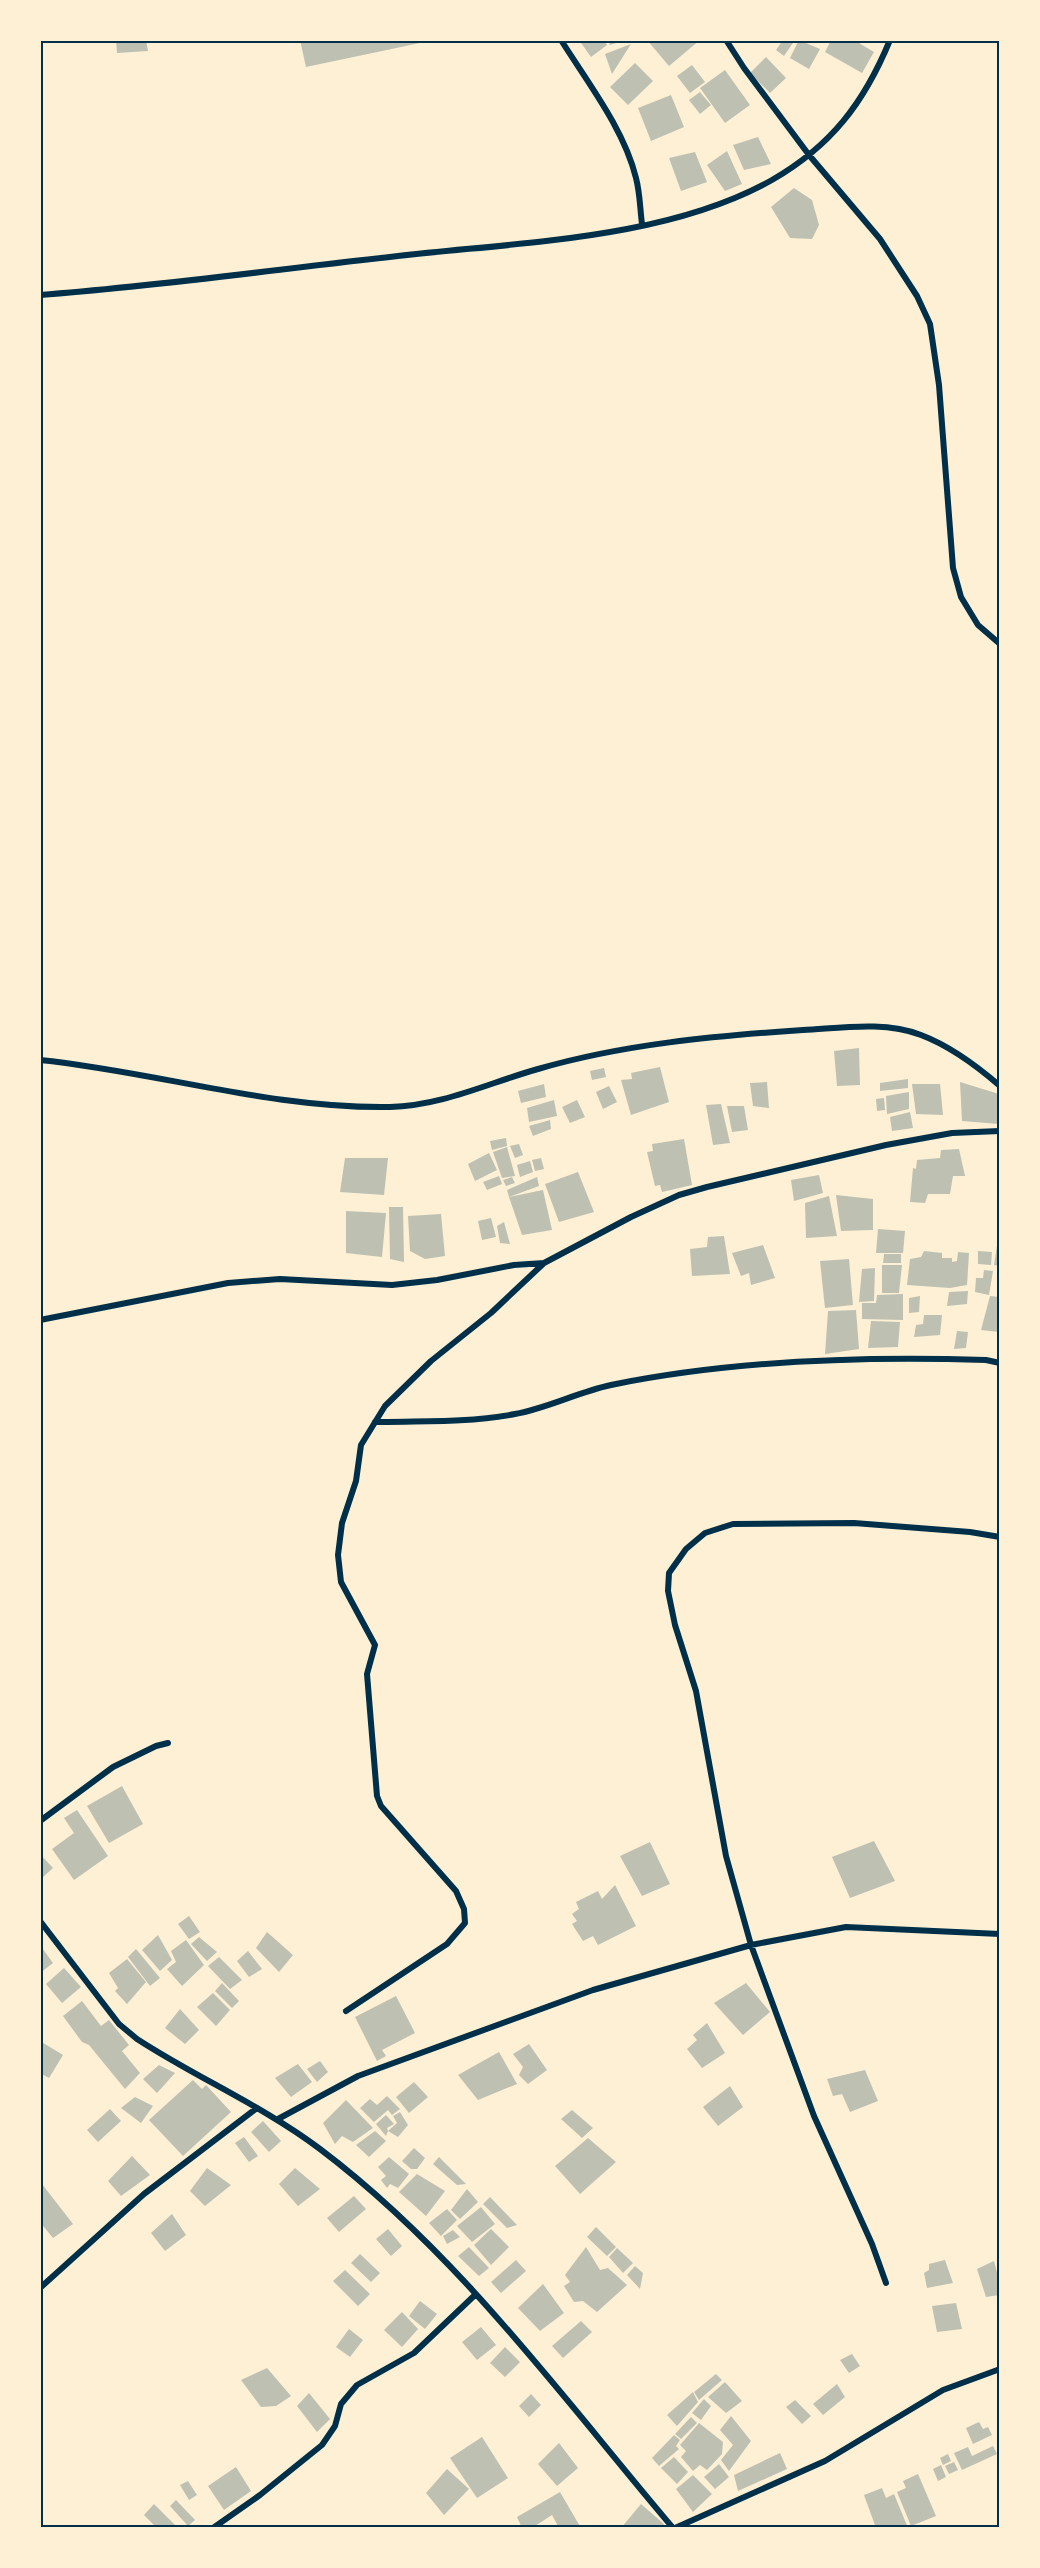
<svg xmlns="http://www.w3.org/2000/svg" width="1040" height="2568" viewBox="0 0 1040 2568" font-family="'Alegreya Sans',sans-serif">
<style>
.building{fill:#bec0b2}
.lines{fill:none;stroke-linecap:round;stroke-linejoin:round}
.minor{stroke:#003049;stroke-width:6}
.neatline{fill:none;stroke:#003049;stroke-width:2}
</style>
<rect width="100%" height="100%" fill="#fdf0d5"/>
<path class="building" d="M116,40H146L148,51L117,53Z
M300,40H419L420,43L306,67Z
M579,40H604L607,45L591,57Z
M608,40H626L610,45Z
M647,40H700L669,66Z
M783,40H795L784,56L776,50Z
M799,40L820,49L809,69L790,58Z
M831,40H854L874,52L862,73L825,52Z
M631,44L612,74L605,54Z
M766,57L786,78L770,93L750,73Z
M635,63L653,81L628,105L610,87Z
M692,65L705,82L690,93L677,76Z
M725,70L750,105L725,123L700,88Z
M700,92L711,105L700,114L689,100Z
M671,95L684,127L651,141L638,108Z
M758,137L771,164L744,170L733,145Z
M727,151L742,184L725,191L707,165Z
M695,152L707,182L681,191L669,158Z
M794,188L812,200L819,225L812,239L790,238L771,207Z
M859,1048L860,1085L837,1086L834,1051Z
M660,1067L669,1102L631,1115L621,1080L632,1079L631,1073Z
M604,1068L606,1077L592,1080L590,1071Z
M908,1079V1088L880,1091V1083Z
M767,1082L769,1108L753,1106L750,1083Z
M960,1082L999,1094V1124L962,1121Z
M544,1084L546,1097L521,1103L518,1091Z
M912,1084H940L943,1115L916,1114Z
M609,1086L617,1102L603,1109L596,1092Z
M909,1092V1109L887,1114L886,1096Z
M884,1098L885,1110L877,1111L876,1099Z
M554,1100L557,1116L529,1122L527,1108Z
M577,1100L585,1117L570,1123L562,1107Z
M721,1104L730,1143L713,1145L706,1105Z
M727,1106H744L748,1130L732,1132Z
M910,1112L913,1128L892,1131L890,1117Z
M550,1120L551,1129L533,1136L529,1126Z
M506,1138L507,1146L492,1150L490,1141Z
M684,1139L692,1185L662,1192L660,1185L655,1186L647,1152L653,1151L652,1144Z
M519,1144L523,1155L515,1158L510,1146Z
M507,1147L515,1176L502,1178L493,1152Z
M959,1149L965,1176H953L950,1194H928L925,1203L910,1202L913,1168L916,1169L917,1160L940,1158L941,1150Z
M489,1153L497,1170L475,1181L468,1164Z
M345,1158H388L384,1195L340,1192Z
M541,1158L544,1169L535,1171L532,1160Z
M530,1161L533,1172L520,1177L517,1165Z
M578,1172L594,1212L559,1222L545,1184Z
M819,1175L823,1193L794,1201L791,1180Z
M499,1176L502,1184L487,1190L483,1182Z
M512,1177L515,1183L506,1186L503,1180Z
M537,1177L539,1186L509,1197L507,1190Z
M543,1190L552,1230L522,1235L509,1197Z
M836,1195L873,1199V1230L841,1231Z
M829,1196L837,1236L806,1238L805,1203Z
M389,1207H403L404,1262L390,1259Z
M346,1211L386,1213L382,1257L346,1253Z
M441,1214L445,1256L425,1259L410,1251L408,1216Z
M491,1218L496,1237L482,1240L478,1221Z
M504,1222L510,1244L500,1243L497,1226Z
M878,1229L905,1231L903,1253H876Z
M724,1236L730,1274L692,1276L690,1249L707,1247L708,1237Z
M998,1239H999V1266L994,1265Z
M763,1245L775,1278L751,1285L749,1273L741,1276L732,1253Z
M924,1251L942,1253V1258H952V1262L957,1261L958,1252L969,1253L967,1285L950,1288L907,1285L910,1259L921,1257Z
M978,1251L992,1252L991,1265L978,1264Z
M884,1254H901V1263H883Z
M849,1259L853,1305L825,1308L820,1261Z
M882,1265H902L899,1293H882Z
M875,1268L874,1301L859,1302L862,1269Z
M984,1270L993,1271L989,1295L975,1292L976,1278H983Z
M968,1291L967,1304L947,1306L949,1292Z
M903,1294V1320L862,1319V1303H876L877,1295Z
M920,1296L919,1312L909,1313V1298Z
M990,1296L999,1297V1332L981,1330Z
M856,1310L859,1349L825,1354L828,1311Z
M924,1315H942L940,1335L914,1337L916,1325L923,1324Z
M871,1321L900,1322L898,1347L868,1348Z
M957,1331L968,1332L966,1348L954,1349Z
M122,1786L143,1824L109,1843L87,1806Z
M77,1810L108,1856L74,1880L52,1849L74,1833L64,1818Z
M874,1841L895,1881L850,1898L832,1857Z
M650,1842L670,1884L642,1896L620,1856Z
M40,1854L53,1868L43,1877L40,1873Z
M615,1885L636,1926L598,1945L593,1936L583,1941L572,1924L577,1921L572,1914L579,1909L576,1902L598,1891L602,1899Z
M189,1916L200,1932L189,1939L178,1924Z
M267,1932L293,1955L279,1972L256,1948Z
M158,1935L172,1960L160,1971L142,1950Z
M199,1937L217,1952L207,1961L191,1944Z
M186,1940L204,1965L182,1986L167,1969L176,1962L171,1951Z
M40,1945L53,1963L40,1973Z
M136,1949L160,1978L150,1986L128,1957Z
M248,1951L262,1969L249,1977L237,1961Z
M219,1957L242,1980L230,1989L208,1966Z
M127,1959L146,1982L127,2004L115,1991L118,1988L109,1973Z
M64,1968L81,1987L62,2003L46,1984Z
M222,1983L239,2001L232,2008L215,1991Z
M746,1983L770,2012L743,2035L714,2003Z
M213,1993L230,2010L216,2026L197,2007Z
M396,1996L415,2033L382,2050L386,2056L377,2061L355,2017Z
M82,2001L101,2026L109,2020L129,2045L122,2051L140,2073L125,2089L89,2045L82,2042L63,2016Z
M180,2009L199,2030L185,2044L165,2028Z
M707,2023L725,2053L702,2068L687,2049L697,2040L693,2035Z
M40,2041L63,2055L49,2078L40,2073Z
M529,2044L547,2070L528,2084L519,2075L523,2067L513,2054Z
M499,2052L517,2084L478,2100L458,2075Z
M320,2061L328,2072L317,2082L307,2069Z
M298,2064L312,2082L291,2097L275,2078Z
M159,2065L175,2073L157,2093L143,2079Z
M865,2070L878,2101L850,2112L842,2094L833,2096L827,2079Z
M193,2080L202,2089L206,2085L231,2112L183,2156L149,2120Z
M414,2082L428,2097L409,2113L396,2097Z
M730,2086L743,2107L718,2126L703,2107Z
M387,2096L400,2109L392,2115L388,2110L374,2122L360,2108L370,2099L377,2105Z
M135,2097L153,2106L141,2123L121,2108Z
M346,2100L373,2128L353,2142L342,2136L335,2144L323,2123Z
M110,2109L121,2121L98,2142L87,2130Z
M572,2110L593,2128L582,2138L561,2119Z
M400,2112L408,2125L398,2137L388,2131L386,2136L376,2124L386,2115L394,2124L387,2128L388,2131L397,2123L393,2116Z
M263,2121L281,2141L269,2152L251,2132Z
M375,2131L386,2141L369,2157L356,2145Z
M244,2137L258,2156L249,2162L235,2143Z
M588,2138L616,2162L580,2194L555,2166Z
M414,2148L425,2158L417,2169H411L402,2161Z
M132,2156L150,2175L121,2196L108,2181Z
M389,2157L409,2174L398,2188L390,2184L387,2188L381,2180L386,2176L378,2167Z
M439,2157L466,2184L457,2185L433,2164Z
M207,2168L231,2185L205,2206L190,2191Z
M295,2168L320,2189L298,2206L279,2184Z
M417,2174L445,2191L426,2216L399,2192Z
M42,2184L73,2224L53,2238L40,2222Z
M467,2189L478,2202L460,2219L451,2210Z
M354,2196L366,2209L339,2232L327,2218Z
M490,2197L517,2225L507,2228L483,2204Z
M481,2207L495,2224L472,2242L457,2226Z
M447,2209L457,2220L441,2236L429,2223Z
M172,2214L186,2235L165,2251L151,2233Z
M596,2227L616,2247L607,2256L587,2237Z
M388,2229L402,2246L391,2256L376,2239Z
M491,2229L509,2247L491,2265L474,2245Z
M453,2230L460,2237L447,2244L443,2236Z
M469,2247L489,2268L479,2276L458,2256Z
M586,2247L600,2270L608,2268L627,2285L597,2312L583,2301L574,2302L564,2286L570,2282L565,2275Z
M617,2248L633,2263L623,2273L609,2257Z
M360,2254L380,2273L371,2282L351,2263Z
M516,2260L526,2271L501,2293L491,2282Z
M945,2260L953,2283L927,2288L924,2273L929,2270V2264Z
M994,2261L999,2280V2295L986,2297L977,2269Z
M635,2266L643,2273L640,2289L627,2275Z
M345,2270L370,2294L358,2306L333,2281Z
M543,2284L564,2313L540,2331L518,2308Z
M420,2301L437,2314L425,2329L409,2316Z
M956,2303L962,2329L937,2332L932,2306Z
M402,2312L418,2329L402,2347L384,2330Z
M581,2321L592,2332L563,2358L552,2346Z
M481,2327L496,2345L477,2360L462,2342Z
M349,2329L363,2340L350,2357L336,2347Z
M505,2347L520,2362L505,2377L490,2363Z
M852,2354L860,2366L849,2373L840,2360Z
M267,2368L291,2396L276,2406L261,2407L241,2380Z
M716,2374L722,2380L699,2400L694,2392Z
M725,2382L742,2401L726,2413L708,2397Z
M837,2384L845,2397L823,2415L813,2404Z
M693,2392L698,2402L677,2426L667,2415Z
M309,2393L330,2419L317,2432L297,2406Z
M531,2394L541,2405L529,2417L519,2406Z
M704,2399L711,2406L701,2420L692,2413Z
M795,2400L811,2416L802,2424L786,2407Z
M731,2416L751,2441L729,2471L721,2460L733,2445L720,2430Z
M691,2417L697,2423L681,2439L675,2434Z
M979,2422L983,2429L988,2427L992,2435L973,2444L966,2428Z
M699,2423L723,2442L722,2454L707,2470L700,2465L693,2471L681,2457L686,2451L680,2445Z
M674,2435L680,2440L676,2446L679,2449L659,2466L652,2458Z
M482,2437L508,2478L477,2498L450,2458Z
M559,2443L578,2468L557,2486L538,2464Z
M993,2446L997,2454L962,2470L954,2453L968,2447L972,2456Z
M780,2453L787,2469L738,2491L734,2475Z
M948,2454L951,2461L943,2465L940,2458Z
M674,2457L688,2472L677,2484L661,2468Z
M954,2462L958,2470L949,2474L945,2466Z
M719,2464L729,2477L715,2489L704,2477Z
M941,2465L946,2477L938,2481L933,2469Z
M236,2467L251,2491L224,2510L208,2486Z
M447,2469L469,2489L444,2515L426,2493Z
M918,2474L936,2516L911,2526L897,2492L906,2488L903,2481Z
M693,2475L712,2494L693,2512L676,2489Z
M188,2481L197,2495L189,2500L180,2485Z
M882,2488L886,2498L894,2494L908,2528H876L864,2495Z
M560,2492L581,2528H559L552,2515L532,2528H522L517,2517Z
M176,2500L195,2520L188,2526L170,2506Z
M154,2504L176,2526L175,2528H157L144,2515Z
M641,2504L664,2524L661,2528H621Z"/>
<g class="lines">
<path class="minor" d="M561,40C588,83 624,129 636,178C640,193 640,209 642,224
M726,40L744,68L809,155L880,239L917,296L930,324L939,385L953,568L961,597L978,625L1000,644
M40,295C160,286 279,269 398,256C518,242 665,240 772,180C831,146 864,103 890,40
M40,1060C157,1072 271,1109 390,1107C442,1106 488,1083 538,1069C624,1044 714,1036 803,1030C842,1028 884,1021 921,1035C950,1046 977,1066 1000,1086
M40,1320L228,1283L280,1279L392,1285L437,1280L514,1265L544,1263L631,1217L679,1195L707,1187L886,1145L952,1133L1000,1131
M375,1422C421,1421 469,1423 515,1414C548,1408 578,1392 611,1385C733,1360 862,1356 986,1360L1000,1363
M40,1821L113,1767L156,1746L168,1743
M40,1921L119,2024L137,2039C197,2078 263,2106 320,2149C458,2253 562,2397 673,2528
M346,2011L447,1944L465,1923L464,1909L456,1891L381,1806L377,1796L367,1674L375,1645L341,1582L338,1555L342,1523L356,1481L361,1445L385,1406L431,1361L491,1313L543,1264
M278,2119L358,2076L593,1990L751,1945L846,1927L1000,1934
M886,2283L872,2244L814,2116L751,1945L726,1856L696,1691L675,1625L668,1591L669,1573L686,1549L705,1533L733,1524L854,1523L970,1532L1000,1537
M40,2288L144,2194L257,2108
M213,2528L260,2495L322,2445L335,2426L341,2404L357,2385L414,2353L476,2294
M675,2528L825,2461L943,2390L1000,2369"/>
</g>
<rect width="1040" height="2568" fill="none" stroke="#fdf0d5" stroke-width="84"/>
<rect x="42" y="42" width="956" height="2484" class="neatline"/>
</svg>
